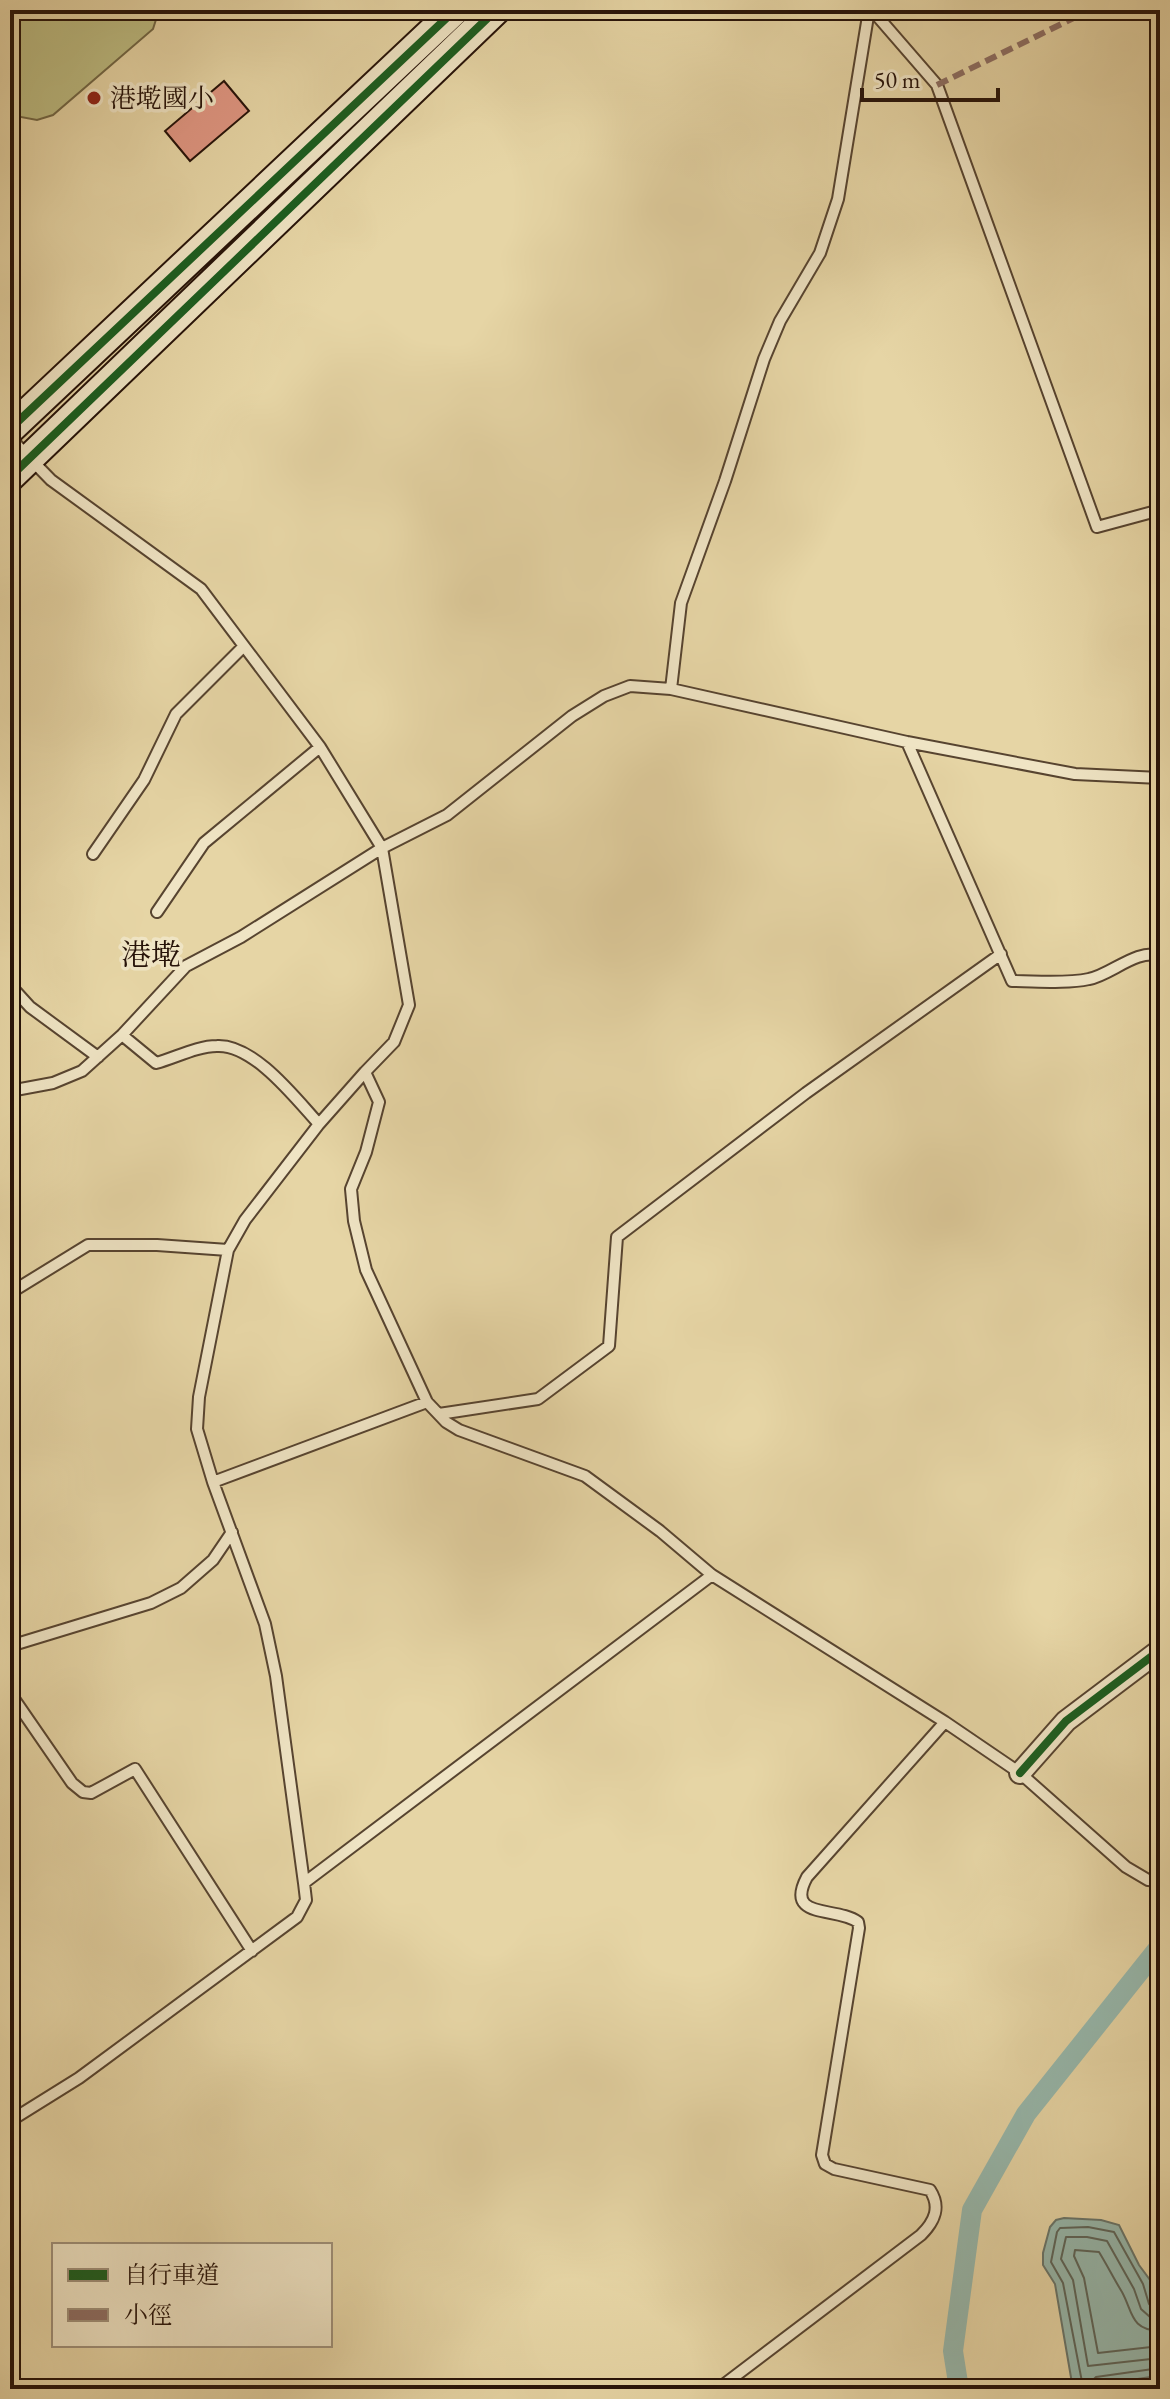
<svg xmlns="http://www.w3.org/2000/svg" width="1170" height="2399" viewBox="0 0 1170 2399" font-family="'EB Garamond','Noto Serif TC',serif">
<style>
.green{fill:#bcbb81;stroke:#726745;stroke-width:2}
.water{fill:#97b8ac;stroke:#6a766b;stroke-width:2}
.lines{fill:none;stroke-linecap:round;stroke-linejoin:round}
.shore{stroke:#5f665a;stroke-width:2}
.canal{stroke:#97b8ac;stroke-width:20}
.building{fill:#de9581;stroke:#271309;stroke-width:2}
.lane-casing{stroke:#574430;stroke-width:14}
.street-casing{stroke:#574430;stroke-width:24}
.secondary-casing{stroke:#271309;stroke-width:32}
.lane{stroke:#efe4c4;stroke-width:10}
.street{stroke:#efe4c4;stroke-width:20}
.secondary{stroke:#efe4c4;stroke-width:28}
.quiet{stroke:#8d6e63;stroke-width:6;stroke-dasharray:12 6;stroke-linecap:butt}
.cycleway-casing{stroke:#efe4c4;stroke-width:13}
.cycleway{stroke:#1b5e20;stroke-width:8}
.poi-dot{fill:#8f2418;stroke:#efe4c4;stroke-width:3}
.labels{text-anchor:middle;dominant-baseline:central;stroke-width:7;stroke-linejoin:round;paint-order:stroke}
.poi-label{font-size:26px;fill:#271309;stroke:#efe4c4;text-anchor:start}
.quarter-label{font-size:30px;fill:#271309;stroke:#efe4c4}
</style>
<rect width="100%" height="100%" fill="#e6d5a5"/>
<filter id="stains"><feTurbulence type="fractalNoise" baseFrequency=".0025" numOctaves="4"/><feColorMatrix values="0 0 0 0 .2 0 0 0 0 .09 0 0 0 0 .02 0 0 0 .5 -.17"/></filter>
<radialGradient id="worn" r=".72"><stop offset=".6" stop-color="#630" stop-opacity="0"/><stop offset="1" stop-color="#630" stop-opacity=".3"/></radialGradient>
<path class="green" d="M10,10H159L153,29L53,115L37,120L10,115Z"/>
<path class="water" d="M1064,2218L1101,2220L1119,2225L1139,2265L1150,2280L1157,2302L1160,2370L1157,2376L1073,2389L1055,2284L1043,2265V2253L1050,2227L1056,2220Z"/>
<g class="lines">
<path class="shore" d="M1160,2319L1150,2317L1141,2309L1134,2289L1107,2241L1087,2237H1066L1061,2259L1073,2280L1088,2366L1160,2358
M1160,2331C1130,2330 1133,2312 1122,2292C1114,2279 1107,2265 1099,2252L1075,2250L1074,2256L1084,2278L1098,2353L1160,2346
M1081,2389L1083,2387L1063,2283L1051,2262L1057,2232L1060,2228L1088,2227L1114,2232L1143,2284L1149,2304L1160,2309
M1088,2389L1086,2387L1096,2377L1160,2368"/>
<path class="canal" d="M959,2389L953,2351L972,2210L1026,2114L1160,1946"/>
</g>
<path class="building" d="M224,81L249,111L190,161L165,131Z"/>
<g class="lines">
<defs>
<path id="lane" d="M872,10L937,85L1097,527L1160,510
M10,438L51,480L201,589L320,747L382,848L409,1005L394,1042L365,1072L379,1102L366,1152L351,1189L354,1221L366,1270L427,1402L446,1422L459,1430L585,1476L660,1531L712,1575L945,1722L1020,1773L1126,1867L1148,1880L1160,1881
M671,689L681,603L725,481L764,359L780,321L820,253L838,199L869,10
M907,742L1012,981C1036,981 1065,984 1089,979C1111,975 1137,948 1160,956
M93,854L144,780L176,714L244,646
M157,912L204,843L320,747
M10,985L30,1007L98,1057
M122,1035L156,1063C175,1058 197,1046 217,1046C254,1044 296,1099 319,1124
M10,1091L53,1083L82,1071L122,1035L186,966L241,937L382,848L447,815L572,716L604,696L630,686L671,689L907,742L1075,774L1160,778
M10,1293L88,1245H157L228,1250
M439,1414L538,1399L609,1346L617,1237L806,1093L1001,954
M213,1482L427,1402
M10,1646L151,1603L181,1588L213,1560L232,1532
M10,1693L72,1783L83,1792L91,1793L135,1769L252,1951
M304,1883L276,1676L265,1624L213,1482L197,1429L199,1397L228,1250L245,1220L319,1124L365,1072
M10,2121L79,2078L297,1917L306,1900L304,1883L712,1575
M718,2389L921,2235C935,2221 941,2207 930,2190L834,2169L825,2164L822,2155L859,1928L858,1922C836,1906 784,1920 807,1877L945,1722"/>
<path id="street" d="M1020,1773L1066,1721L1160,1650"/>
<path id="secondary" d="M10,429L455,10
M10,477L496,10"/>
</defs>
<use href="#lane" class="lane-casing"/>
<use href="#street" class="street-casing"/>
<use href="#secondary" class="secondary-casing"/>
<use href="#lane" class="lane"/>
<use href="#street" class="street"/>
<use href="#secondary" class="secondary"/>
<path class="quiet" d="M937,85L1090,10"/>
<defs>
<path id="cycleway" d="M10,429L455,10
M10,477L496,10
M1020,1773L1066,1721L1160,1650"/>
</defs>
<use href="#cycleway" class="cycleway-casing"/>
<use href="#cycleway" class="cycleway"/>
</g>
<circle class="poi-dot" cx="94" cy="98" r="8"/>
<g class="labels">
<g class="poi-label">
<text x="110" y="98">港墘國小</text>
</g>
<g class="quarter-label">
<text x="151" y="954">港墘</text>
</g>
</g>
<rect width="1170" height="2399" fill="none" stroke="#e6d5a5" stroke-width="40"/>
<rect x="12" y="12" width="1146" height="2375" fill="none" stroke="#271309" stroke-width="4"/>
<rect x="20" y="20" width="1130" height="2359" fill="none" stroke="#271309" stroke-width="2"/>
<rect x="52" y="2243" width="280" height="104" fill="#efe4c4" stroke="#9f9079" stroke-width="2"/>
<rect x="68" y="2269" width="40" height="12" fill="#1b5e20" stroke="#9f9079" stroke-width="2"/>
<text x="124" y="2283" font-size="24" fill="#271309">自行車道</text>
<rect x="68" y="2309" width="40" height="12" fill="#8d6e63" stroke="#9f9079" stroke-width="2"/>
<text x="124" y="2323" font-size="24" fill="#271309">小徑</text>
<path d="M862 88v12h136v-12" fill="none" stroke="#271309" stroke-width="4"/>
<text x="874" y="88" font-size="24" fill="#271309" stroke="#efe4c4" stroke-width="6" paint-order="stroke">50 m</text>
<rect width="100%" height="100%" filter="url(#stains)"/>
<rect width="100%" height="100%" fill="url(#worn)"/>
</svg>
